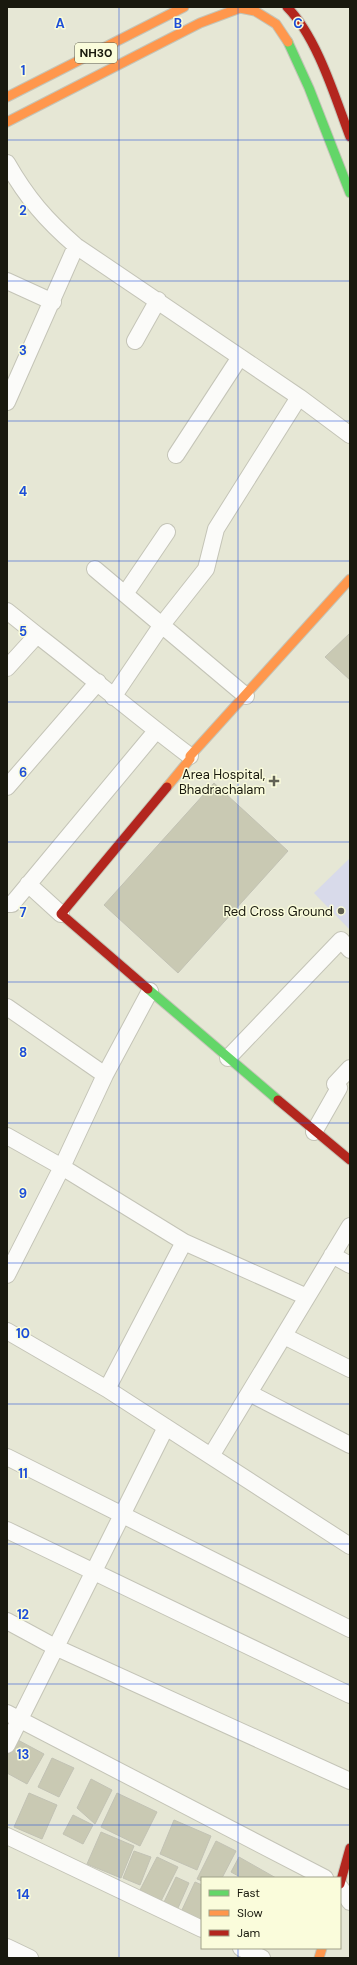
<svg xmlns="http://www.w3.org/2000/svg" width="357" height="1965" viewBox="0 0 357 1965" font-family="'DM Sans',sans-serif">
<style>
.green{fill:#d8daea}
.building{fill:#c9c9b3;stroke:#c2c2b4}
.lines{fill:none;stroke-linecap:round;stroke-linejoin:round}
.street-casing{stroke:#c4c4b7;stroke-width:18}
.fast-casing{stroke:#c4c4b7;stroke-width:11}
.slow-casing{stroke:#c4c4b7;stroke-width:11}
.jam-casing{stroke:#c4c4b7;stroke-width:11}
.street{stroke:#fbfbf9;stroke-width:16}
.fast{stroke:#63d668;stroke-width:9}
.slow{stroke:#ff974d;stroke-width:9}
.jam{stroke:#b3261e;stroke-width:9}
.grid{fill:none;stroke:#1d4ed8;stroke-width:1;stroke-opacity:0.55}
.poi-dot{fill:#616154;stroke:#fafcdb;stroke-width:1.5}
.labels{text-anchor:middle;dominant-baseline:central;stroke-width:3;stroke-linejoin:round;paint-order:stroke}
.shield{fill:#fafcdb;stroke:#5c5d4c;stroke-width:1}
.shield-label{font-size:12px;font-weight:bold;fill:#19190e}
.poi-label{font-size:13px;fill:#19190e;stroke:#fafcdb;text-anchor:end}
.grid-label{font-size:13px;text-anchor:middle;font-weight:bold;fill:#1d4ed8;stroke:#fafcdb;stroke-width:3;stroke-linejoin:round;paint-order:stroke}
</style>
<rect width="100%" height="100%" fill="#e6e7d5"/>
<path class="green" d="M350,858V930L314,893Z"/>
<path class="building" d="M350,633V680L325,657Z
M214,783L288,851L178,973L104,905Z
M16,1739L44,1754L27,1784L7,1773V1756Z
M52,1758L74,1768L59,1797L38,1787Z
M91,1779L112,1790L95,1824L77,1808Z
M29,1793L57,1805L42,1839L14,1827Z
M117,1793L157,1812L140,1846L101,1827Z
M73,1815L93,1825L83,1844L63,1834Z
M174,1820L211,1836L197,1870L160,1854Z
M101,1832L134,1846L121,1878L87,1864Z
M216,1841L236,1851L222,1878H202V1881L197,1879Z
M134,1851L151,1857L140,1885L123,1878Z
M157,1857L178,1867L161,1901L140,1890Z
M239,1857L276,1878H242L231,1872Z
M176,1877L189,1883L178,1908L164,1902Z
M195,1882L202,1885V1916L200,1921L181,1912Z"/>
<g class="lines">
<defs>
<path id="street" d="M7,163C27,198 46,220 76,246L299,397L350,435
M7,281L53,302
M135,341L158,300
M7,402L76,246
M176,455L240,357
M95,569L246,696
M125,594L167,532
M7,611L37,635
M7,668L37,635C89,675 138,717 190,756
M113,697L161,626L206,569L216,529L299,397
M7,787L98,682
M28,884L61,914
M7,904H12L156,731
M7,1007L105,1075
M228,1058L341,940L350,950
M314,1132L339,1088L335,1084L350,1068
M7,1136L62,1167L184,1242L107,1389
M184,1242L307,1297
M332,1255L350,1265
M7,1275L62,1167L105,1075L150,991
M7,1331L107,1389L350,1546
M284,1336L350,1369
M249,1393L350,1445
M211,1456L350,1226
M7,1457L350,1629
M7,1530L350,1695
M7,1621L55,1647L350,1781
M7,1713L325,1878
M7,1745L166,1427
M7,1836L202,1929
M340,1887L350,1902
M7,1947L30,1958
M241,1948L262,1958"/>
<path id="fast" d="M288,42L309,88L350,193
M148,989L278,1100"/>
<path id="slow" d="M7,97L184,7
M7,122L200,23L240,8L255,11L276,24L288,42
M167,787L190,759V756L350,579
M319,1958L322,1948"/>
<path id="jam" d="M287,7C317,37 335,97 350,137
M148,989L61,914L167,787
M278,1100L350,1160
M340,1884L350,1848"/>
</defs>
<use href="#street" class="street-casing"/>
<use href="#fast" class="fast-casing"/>
<use href="#slow" class="slow-casing"/>
<use href="#jam" class="jam-casing"/>
<use href="#street" class="street"/>
<use href="#fast" class="fast"/>
<use href="#slow" class="slow"/>
<use href="#jam" class="jam"/>
</g>
<path class="grid" d="M119,7V1958M238,7V1878M7,140H350M7,281H350M7,421H350M7,561H350M7,702H350M7,842H350M7,982H350M7,1123H350M7,1263H350M7,1404H350M7,1544H350M7,1684H350M7,1825H350M238,1948V1958"/>
<g class="poi-dot">
<path d="M272 775h4v4h4v4h-4v4h-4v-4h-4v-4h4z"/>
<circle cx="341" cy="911" r="4"/>
</g>
<g class="labels">
<rect class="shield" x="75" y="43" width="42" height="20" rx="3"/>
<g class="shield-label">
<text x="96" y="53">NH30</text>
</g>
<g class="poi-label">
<text x="265" y="774">Area Hospital,<tspan x="265" dy="15">Bhadrachalam</tspan></text>
<text x="333" y="911">Red Cross Ground</text>
</g>
</g>
<g class="grid-label">
<text x="60" y="28">A</text>
<text x="178" y="28">B</text>
<text x="298" y="28">C</text>
<text x="23" y="75">1</text>
<text x="23" y="215">2</text>
<text x="23" y="355">3</text>
<text x="23" y="496">4</text>
<text x="23" y="636">5</text>
<text x="23" y="777">6</text>
<text x="23" y="917">7</text>
<text x="23" y="1057">8</text>
<text x="23" y="1198">9</text>
<text x="23" y="1338">10</text>
<text x="23" y="1478">11</text>
<text x="23" y="1619">12</text>
<text x="23" y="1759">13</text>
<text x="23" y="1899">14</text>
</g>
<rect width="357" height="1965" fill="none" stroke="#19190e" stroke-width="16"/>
<rect x="201" y="1877" width="140" height="72" fill="#fafcdb" stroke="#a0a189"/>
<rect x="209" y="1890" width="20" height="6" fill="#63d668" stroke="#a0a189"/>
<text x="237" y="1897" font-size="12" fill="#19190e">Fast</text>
<rect x="209" y="1910" width="20" height="6" fill="#ff974d" stroke="#a0a189"/>
<text x="237" y="1917" font-size="12" fill="#19190e">Slow</text>
<rect x="209" y="1930" width="20" height="6" fill="#b3261e" stroke="#a0a189"/>
<text x="237" y="1937" font-size="12" fill="#19190e">Jam</text>
</svg>
